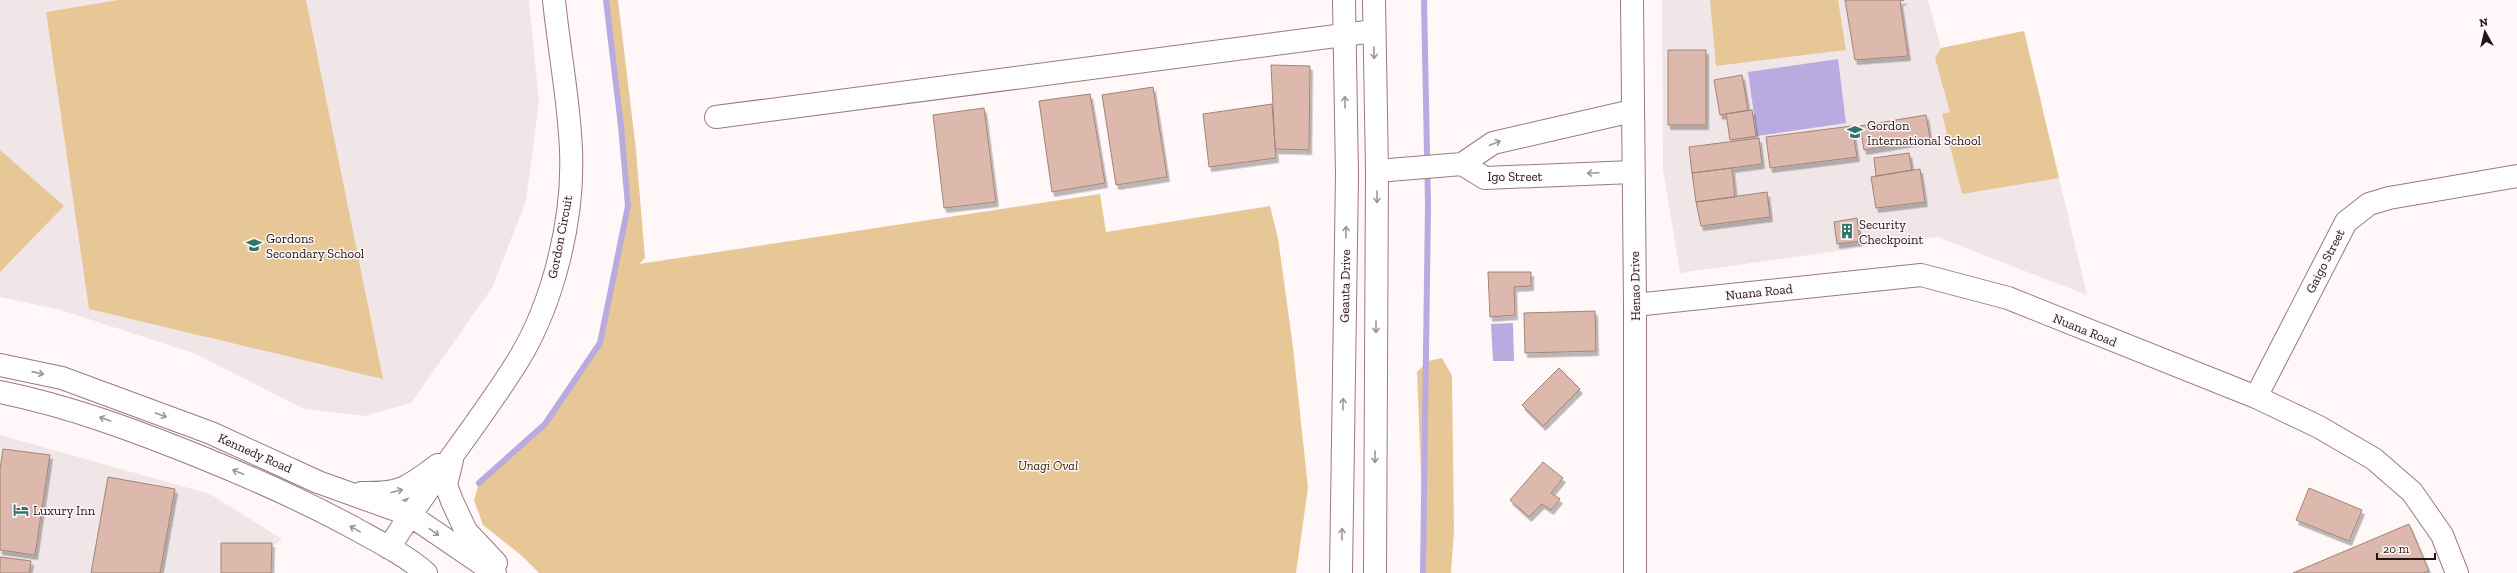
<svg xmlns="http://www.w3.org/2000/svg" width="2517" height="573" viewBox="0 0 2517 573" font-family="'Zilla Slab',serif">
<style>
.built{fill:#f0e6e7}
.green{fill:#e8c796}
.water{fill:#b9abdf}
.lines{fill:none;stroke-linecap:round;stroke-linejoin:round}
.stream{stroke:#b9abdf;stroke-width:6}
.building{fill:#dcb9ac;stroke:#a38376;filter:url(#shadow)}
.minor-casing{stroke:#9c797f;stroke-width:24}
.secondary-casing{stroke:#9c797f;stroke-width:24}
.minor{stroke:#fff;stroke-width:22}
.secondary{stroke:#fff;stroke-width:22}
.oneway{stroke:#9c9697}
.labels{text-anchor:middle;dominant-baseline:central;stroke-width:3;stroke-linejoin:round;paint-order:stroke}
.poi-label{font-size:13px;fill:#231518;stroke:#fff7f8;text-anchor:start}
.street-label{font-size:13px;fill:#231518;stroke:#fff7f8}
.park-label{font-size:13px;font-style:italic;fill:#3c2600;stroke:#fff7f8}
</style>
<defs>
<filter id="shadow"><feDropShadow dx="2.5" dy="4.5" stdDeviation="0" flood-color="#0004"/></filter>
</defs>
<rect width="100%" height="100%" fill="#fff7f8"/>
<path class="built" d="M0,0H529L539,102L526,201L492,288L411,403L364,416L304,409L196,354L61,310L0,297Z
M1662,0H1928L1941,48L2024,31L2087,295L1937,237L1680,273L1663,170Z
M0,435L210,494L282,539L244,573H0Z"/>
<path class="green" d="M118,0H306L383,379L89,309L46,12Z
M606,0H618L636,150L645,258L639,264L1100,194L1106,232L1270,206L1278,238L1293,347L1308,488L1296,573H539L522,556L483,525L474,500L479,483L545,424L600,343L628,206L621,126Z
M1710,0H1838L1846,50L1716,66Z
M2024,31L2059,178L1962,194L1942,114L1950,112L1935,58L1941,48Z
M0,150L64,206L0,272Z
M1442,358L1452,376L1454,531L1451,573H1425L1417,372L1428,361Z"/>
<path class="water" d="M1838,59L1846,123L1757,136L1748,72Z
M1513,323L1514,361H1493L1491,324Z"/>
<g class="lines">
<path class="stream" d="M479,483L545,424L600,343L628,206L621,126L606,0
M1423,573L1428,205L1424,0"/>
</g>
<path class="building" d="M1845,0H1904L1900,1L1908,56L1855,60Z
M1668,50H1706V125H1668Z
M1271,65L1310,66L1309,150L1275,149Z
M1742,75L1748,110L1720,115L1714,80Z
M1153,87L1167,177L1116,185L1102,95Z
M1090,94L1105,183L1052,192L1039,101Z
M1272,104L1276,158L1209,167L1203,114Z
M984,108L996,202L944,208L933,115Z
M1752,110L1756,136L1730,140L1726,114Z
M1926,115L1930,139L1864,150L1860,126Z
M1852,126L1857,157L1770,168L1766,137Z
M1759,138L1762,164L1692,173L1689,147Z
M1909,153L1912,170L1876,176L1874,158Z
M1732,168L1735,197L1696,202L1692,173Z
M1920,169L1925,202L1876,208L1871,177Z
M1767,192L1770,217L1701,226L1696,202Z
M1857,218L1860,241L1837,244L1834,222Z
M1488,272H1531V286L1514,287L1515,315L1490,317Z
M1595,311L1596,351L1525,353L1524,313Z
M1559,368L1580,389L1543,426L1522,405Z
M3,449L50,455L35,555L0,550V469Z
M1543,462L1563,478L1551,493L1560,499L1551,510L1542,504L1529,517L1510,500Z
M108,477L175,489L160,573H91Z
M2309,488L2362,510L2349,541L2296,520Z
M2409,524L2429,571L2423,573H2293Z
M221,543H272L271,573H221Z
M0,557L31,561L29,573H0Z"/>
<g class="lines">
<defs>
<path id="minor" d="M1632,0L1635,305V573
M716,117L1374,31
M1462,164L1493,143L1632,111
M1377,171L1462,164L1485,178L1632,172
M1635,305L1921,275L2008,298L2256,397L2319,427L2374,459L2412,492L2442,535L2457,573
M2256,397L2346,222L2369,204L2389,198L2517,176"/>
<path id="secondary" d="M1374,0L1377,171L1375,573
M0,365L62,378L211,433L318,482L410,515L495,573
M0,392C69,406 133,430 198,456C250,477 302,500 352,527C377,541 404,554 426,573
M452,460L446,485L452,501L466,531L496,563
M361,493C402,494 406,488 438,465
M389,548C429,483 479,424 519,359C554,301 574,218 571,150C569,100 559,50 554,0
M1341,573L1347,175L1344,0"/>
</defs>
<use href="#minor" class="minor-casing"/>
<use href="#secondary" class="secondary-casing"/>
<use href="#minor" class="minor"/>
<use href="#secondary" class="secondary"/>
</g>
<defs><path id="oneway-shaft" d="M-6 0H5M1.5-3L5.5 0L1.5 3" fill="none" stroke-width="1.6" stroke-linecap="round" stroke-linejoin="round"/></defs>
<g class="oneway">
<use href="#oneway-shaft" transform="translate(1374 53) rotate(89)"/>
<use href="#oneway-shaft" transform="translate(1345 102) rotate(-91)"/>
<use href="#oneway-shaft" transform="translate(1495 143) rotate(-21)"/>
<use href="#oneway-shaft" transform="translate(1593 173) rotate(177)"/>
<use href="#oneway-shaft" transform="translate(1377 197) rotate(90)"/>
<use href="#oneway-shaft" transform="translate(1346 232) rotate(-89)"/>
<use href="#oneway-shaft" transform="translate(1376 327) rotate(90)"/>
<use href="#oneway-shaft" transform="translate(38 373) rotate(13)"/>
<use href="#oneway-shaft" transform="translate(1343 404) rotate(-89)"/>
<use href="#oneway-shaft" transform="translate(161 415) rotate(20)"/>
<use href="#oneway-shaft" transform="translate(105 419) rotate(-161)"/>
<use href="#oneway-shaft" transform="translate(1375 457) rotate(90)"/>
<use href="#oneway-shaft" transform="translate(238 472) rotate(-158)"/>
<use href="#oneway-shaft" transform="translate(397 491) rotate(-14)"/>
<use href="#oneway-shaft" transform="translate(355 529) rotate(-151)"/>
<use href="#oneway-shaft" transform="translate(434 532) rotate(36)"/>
<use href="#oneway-shaft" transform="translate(1342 534) rotate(-89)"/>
</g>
<defs>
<symbol id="school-bare" viewBox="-9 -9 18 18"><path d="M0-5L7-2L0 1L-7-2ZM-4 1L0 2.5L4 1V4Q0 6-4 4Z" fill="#2f756a" stroke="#fff7f8" stroke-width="2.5" paint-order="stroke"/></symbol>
<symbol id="building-bare" viewBox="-9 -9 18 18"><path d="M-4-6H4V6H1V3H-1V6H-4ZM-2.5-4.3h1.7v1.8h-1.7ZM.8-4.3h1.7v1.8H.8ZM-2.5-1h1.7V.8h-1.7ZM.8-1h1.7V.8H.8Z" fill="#2f756a" stroke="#fff7f8" stroke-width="2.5" paint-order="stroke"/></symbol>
<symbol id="hotel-bare" viewBox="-9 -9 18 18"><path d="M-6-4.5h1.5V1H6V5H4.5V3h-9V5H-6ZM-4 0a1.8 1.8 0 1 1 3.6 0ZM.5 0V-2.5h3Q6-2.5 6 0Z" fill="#2f756a" stroke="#fff7f8" stroke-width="2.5" paint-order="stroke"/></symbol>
</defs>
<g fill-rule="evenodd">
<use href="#school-bare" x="1844" y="121" width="22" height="22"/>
<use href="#building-bare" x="1836" y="220" width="22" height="22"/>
<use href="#school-bare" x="243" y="234" width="22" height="22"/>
<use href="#hotel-bare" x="10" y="499" width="22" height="22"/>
</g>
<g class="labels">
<g class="poi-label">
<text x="1867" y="125">Gordon<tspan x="1867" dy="15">International School</tspan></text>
<text x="1859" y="224">Security<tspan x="1859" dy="15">Checkpoint</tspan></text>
<text x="266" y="238">Gordons<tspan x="266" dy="15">Secondary School</tspan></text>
<text x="33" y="510">Luxury Inn</text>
</g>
<g class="street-label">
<text x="1515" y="176">Igo Street</text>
<text transform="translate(560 237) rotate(-79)">Gordon Circuit</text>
<text transform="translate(2325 261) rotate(-63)">Gaigo Street</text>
<text transform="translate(1345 286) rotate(-89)">Geauta Drive</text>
<text transform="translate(1635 286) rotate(-91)">Henao Drive</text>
<text transform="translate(1759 292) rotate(-6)">Nuana Road</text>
<text transform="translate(2085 330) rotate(22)">Nuana Road</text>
<text transform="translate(255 453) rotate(24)">Kennedy Road</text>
</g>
<g class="park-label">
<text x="1048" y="465">Unagi Oval</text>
</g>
</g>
<g transform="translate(2485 32) rotate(352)" stroke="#fff7f8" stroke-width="3" paint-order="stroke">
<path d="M0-3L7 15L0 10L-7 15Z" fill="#231518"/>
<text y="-6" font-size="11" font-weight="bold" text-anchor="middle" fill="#231518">N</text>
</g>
<path d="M2377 553v6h58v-6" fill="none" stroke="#231518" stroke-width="2"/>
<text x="2383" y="553" font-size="12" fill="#231518" stroke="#fff7f8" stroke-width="3" paint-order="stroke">20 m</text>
</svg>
